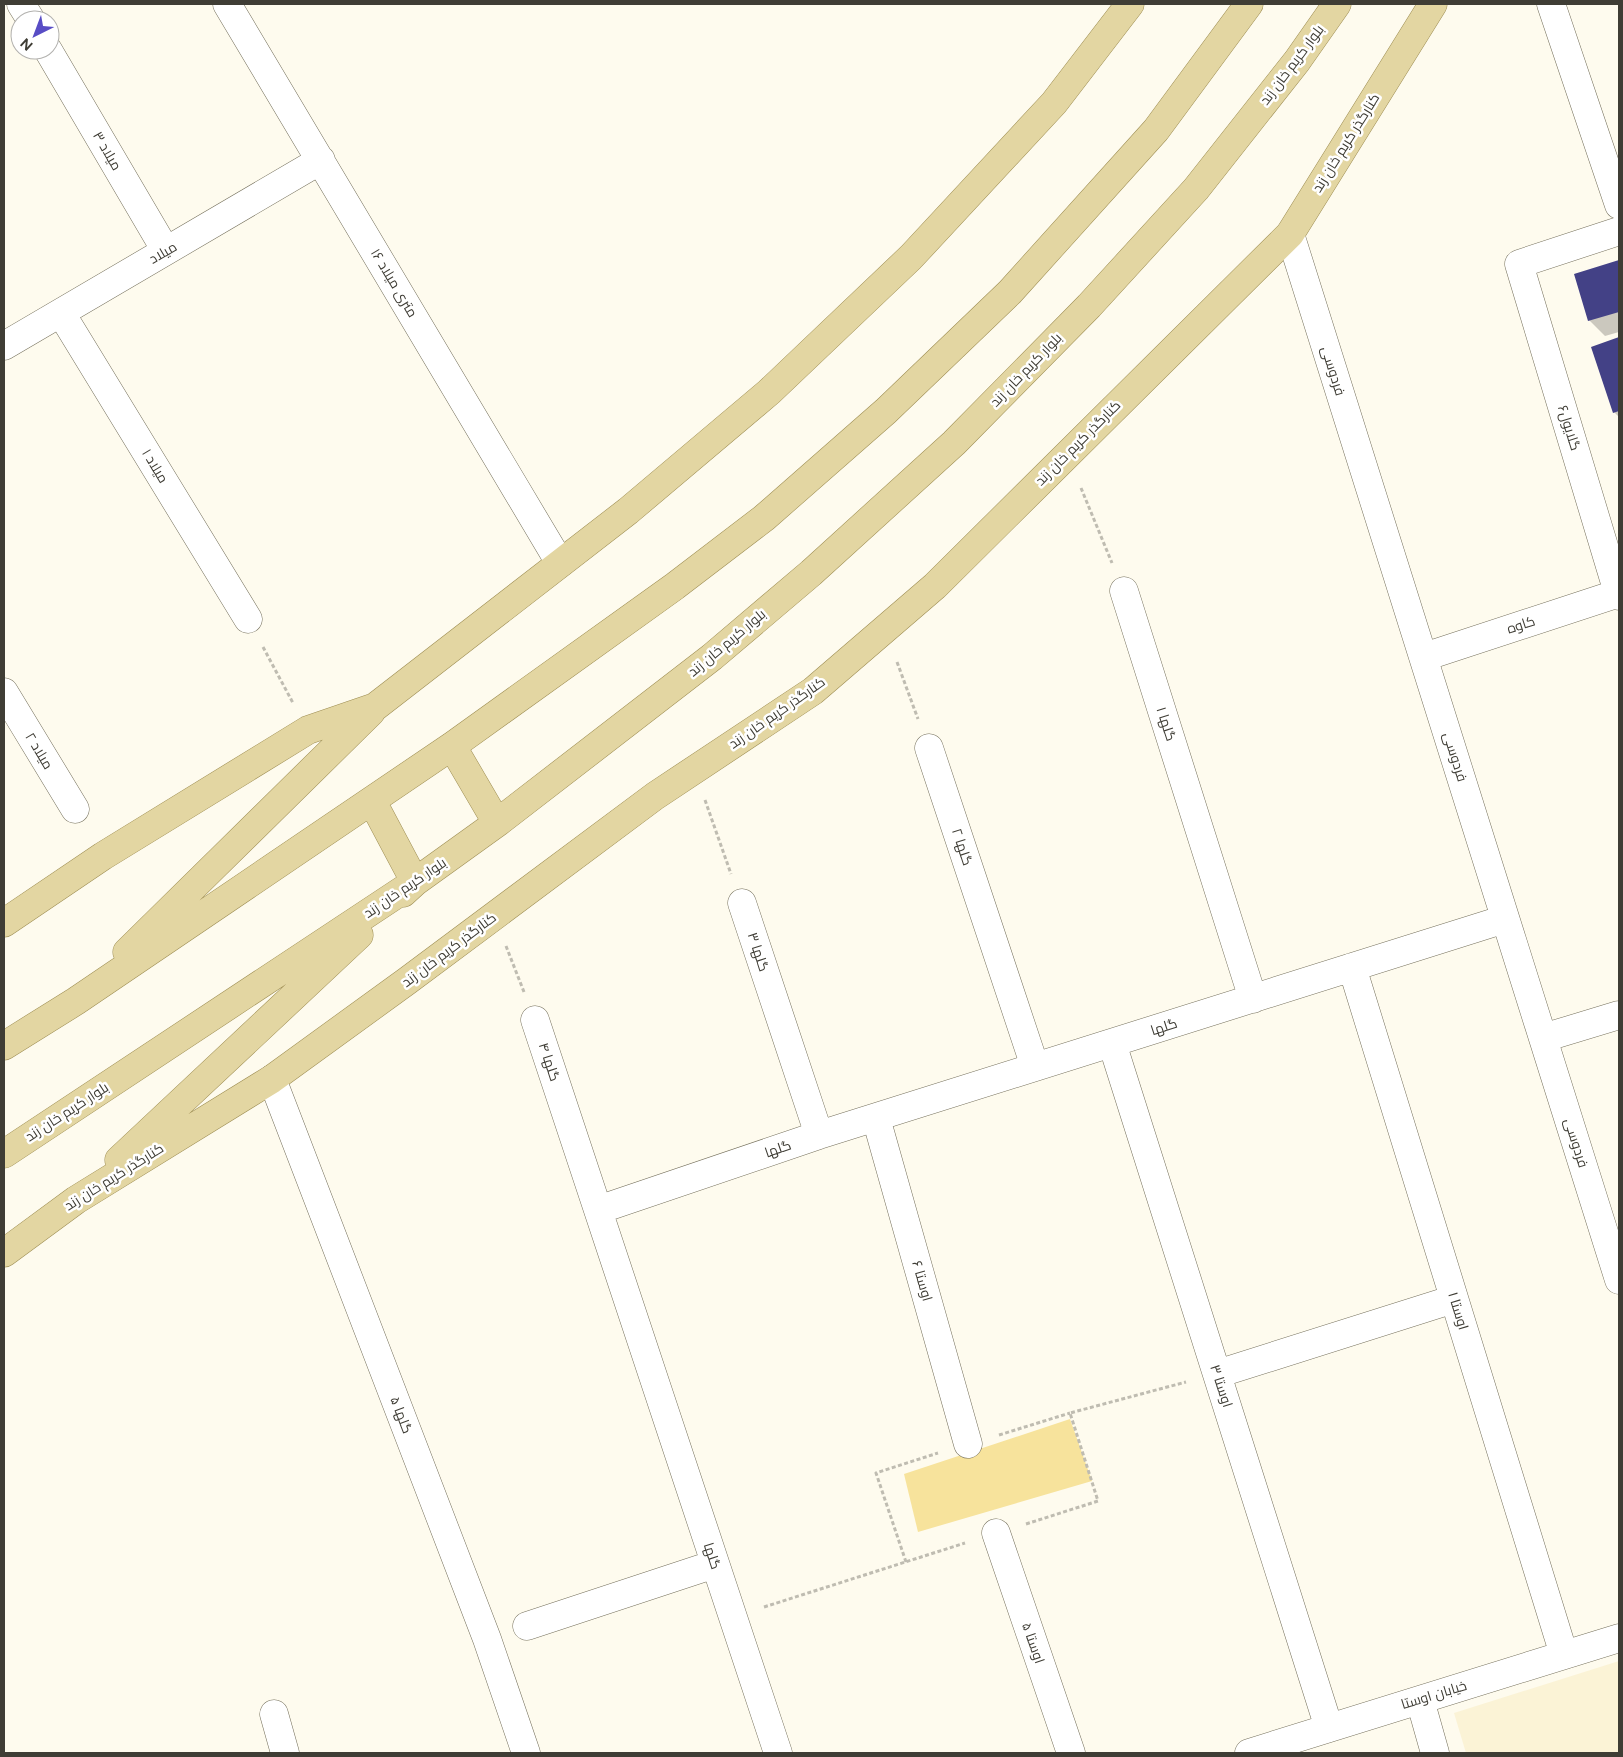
<svg xmlns="http://www.w3.org/2000/svg" width="1623" height="1757" viewBox="0 0 1623 1757" font-family="Figtree,Cairo,sans-serif">
<style>
.built{fill:#fbf3d6}
.green{fill:#f7e39c}
.shadow{fill:#0003}
.building{fill:#434186}
.lines{fill:none;stroke-linecap:round;stroke-linejoin:round}
.minor-casing{stroke:#75705c;stroke-width:29}
.major-casing{stroke:#9e8e54;stroke-width:29}
.path{stroke:#bfbcb1;stroke-width:3;stroke-dasharray:4 2.5;stroke-linecap:butt}
.minor{stroke:#fff;stroke-width:28}
.major{stroke:#e3d6a2;stroke-width:28}
.labels{text-anchor:middle;dominant-baseline:central;stroke-width:5;stroke-linejoin:round;paint-order:stroke}
.street-label{font-size:14px;fill:#3f3d35;stroke:#fff}
</style>
<rect width="100%" height="100%" fill="#fefbee"/>
<path class="built" d="M1619,1661V1753H1466L1454,1713Z"/>
<path class="green" d="M1070,1419L1092,1481L918,1532L904,1474Z"/>
<path class="shadow" d="M1619,262V332L1605,336L1589,320L1576,274Z
M1619,339V417L1614,412L1592,348Z"/>
<path class="building" d="M1619,260V312L1588,321L1574,274Z
M1619,337V411L1613,413L1591,347Z"/>
<g class="lines">
<defs>
<path id="minor" d="M21,4L31,20
M227,4L560,563
M1551,4L1619,205
M48,50L166,251
M1619,231L1519,264L1619,596
M1290,234L1619,1280
M61,313L248,619
M4,346L321,160
M1124,591L1253,999
M1424,657L1619,593
M4,692L75,809
M929,748L1035,1067
M742,903L819,1135
M1352,967L1564,1655
M535,1020L778,1753
M1543,1038L1619,1015
M1112,1043L1329,1728
M272,1079L487,1639L526,1753
M876,1118L968,1444
M598,1210L819,1135L1505,919
M1217,1374L1454,1299
M996,1533L1071,1753
M527,1626L715,1564
M1420,1700L1435,1753
M274,1714L285,1753
M1249,1753L1619,1638"/>
<path id="major" d="M452,746L497,823
M372,801L415,882L403,893
M4,923L103,856L308,730L375,707L628,511L769,392L911,257L1054,103L1130,4
M127,952L371,712
M4,1046L76,1001L452,746L675,586L764,518L886,411L1010,292L1156,130L1249,4
M4,1154L415,882L497,823L712,657L811,573L954,443L1089,306L1196,189L1297,61L1337,4
M119,1160L359,935
M4,1253L76,1200L272,1079L407,981L655,796L813,691L935,586L1290,234L1433,4"/>
</defs>
<use href="#minor" class="minor-casing"/>
<use href="#major" class="major-casing"/>
<path class="path" d="M1081,488L1112,563
M263,647L293,703
M897,662L918,719
M705,800L731,874
M506,946L524,992
M999,1435L1070,1413
M1026,1524L1098,1501L1070,1413L1186,1382
M906,1562L876,1473L938,1453
M764,1607L965,1543"/>
<use href="#minor" class="minor"/>
<use href="#major" class="major"/>
</g>
<g class="labels">
<g class="street-label">
<text transform="translate(1292 65) rotate(-53)">بلوار کریم خان زند</text>
<text transform="translate(1346 143) rotate(-58)">کنارگذر کریم خان زند</text>
<text transform="translate(107 151) rotate(60)">میلاد ۳</text>
<text transform="translate(163 253) rotate(-30)">میلاد</text>
<text transform="translate(394 283) rotate(59)">۱۶ متری میلاد</text>
<text transform="translate(1026 370) rotate(-46)">بلوار کریم خان زند</text>
<text transform="translate(1333 371) rotate(73)">فردوسی</text>
<text transform="translate(1569 428) rotate(73)">گلایول۶</text>
<text transform="translate(1078 443) rotate(-45)">کنارگذر کریم خان زند</text>
<text transform="translate(155 466) rotate(59)">میلاد ۱</text>
<text transform="translate(1521 625) rotate(-18)">کاوه</text>
<text transform="translate(727 643) rotate(-40)">بلوار کریم خان زند</text>
<text transform="translate(777 713) rotate(-35)">کنارگذر کریم خان زند</text>
<text transform="translate(1166 724) rotate(72)">گلها ۱</text>
<text transform="translate(39 751) rotate(59)">میلاد ۲</text>
<text transform="translate(1455 757) rotate(73)">فردوسی</text>
<text transform="translate(962 847) rotate(72)">گلها ۲</text>
<text transform="translate(405 888) rotate(-34)">بلوار کریم خان زند</text>
<text transform="translate(449 950) rotate(-37)">کنارگذر کریم خان زند</text>
<text transform="translate(758 952) rotate(72)">گلها ۳</text>
<text transform="translate(1164 1027) rotate(-18)">گلها</text>
<text transform="translate(549 1062) rotate(72)">گلها ۴</text>
<text transform="translate(67 1112) rotate(-33)">بلوار کریم خان زند</text>
<text transform="translate(1576 1143) rotate(73)">فردوسی</text>
<text transform="translate(778 1149) rotate(-19)">گلها</text>
<text transform="translate(114 1177) rotate(-32)">کنارگذر کریم خان زند</text>
<text transform="translate(922 1281) rotate(74)">اوستا ۶</text>
<text transform="translate(1458 1311) rotate(73)">اوستا ۱</text>
<text transform="translate(1221 1386) rotate(72)">اوستا ۳</text>
<text transform="translate(401 1415) rotate(69)">گلها ۵</text>
<text transform="translate(712 1556) rotate(72)">گلها</text>
<text transform="translate(1033 1643) rotate(71)">اوستا ۵</text>
<text transform="translate(1434 1695) rotate(-17)">خیابان اوستا</text>
</g>
</g>
<rect width="1623" height="1757" fill="none" stroke="#3f3d35" stroke-width="10"/>
<g transform="translate(35 35) rotate(222)"><circle r="24" fill="#ffffff" stroke="#b2b1ae"/>
<path d="M0-4L9 19L0 12L-9 19Z" fill="#584dc5"/>
<text y="-8" font-size="14" font-weight="bold" text-anchor="middle" fill="#3f3d35">N</text>
</g>
</svg>
